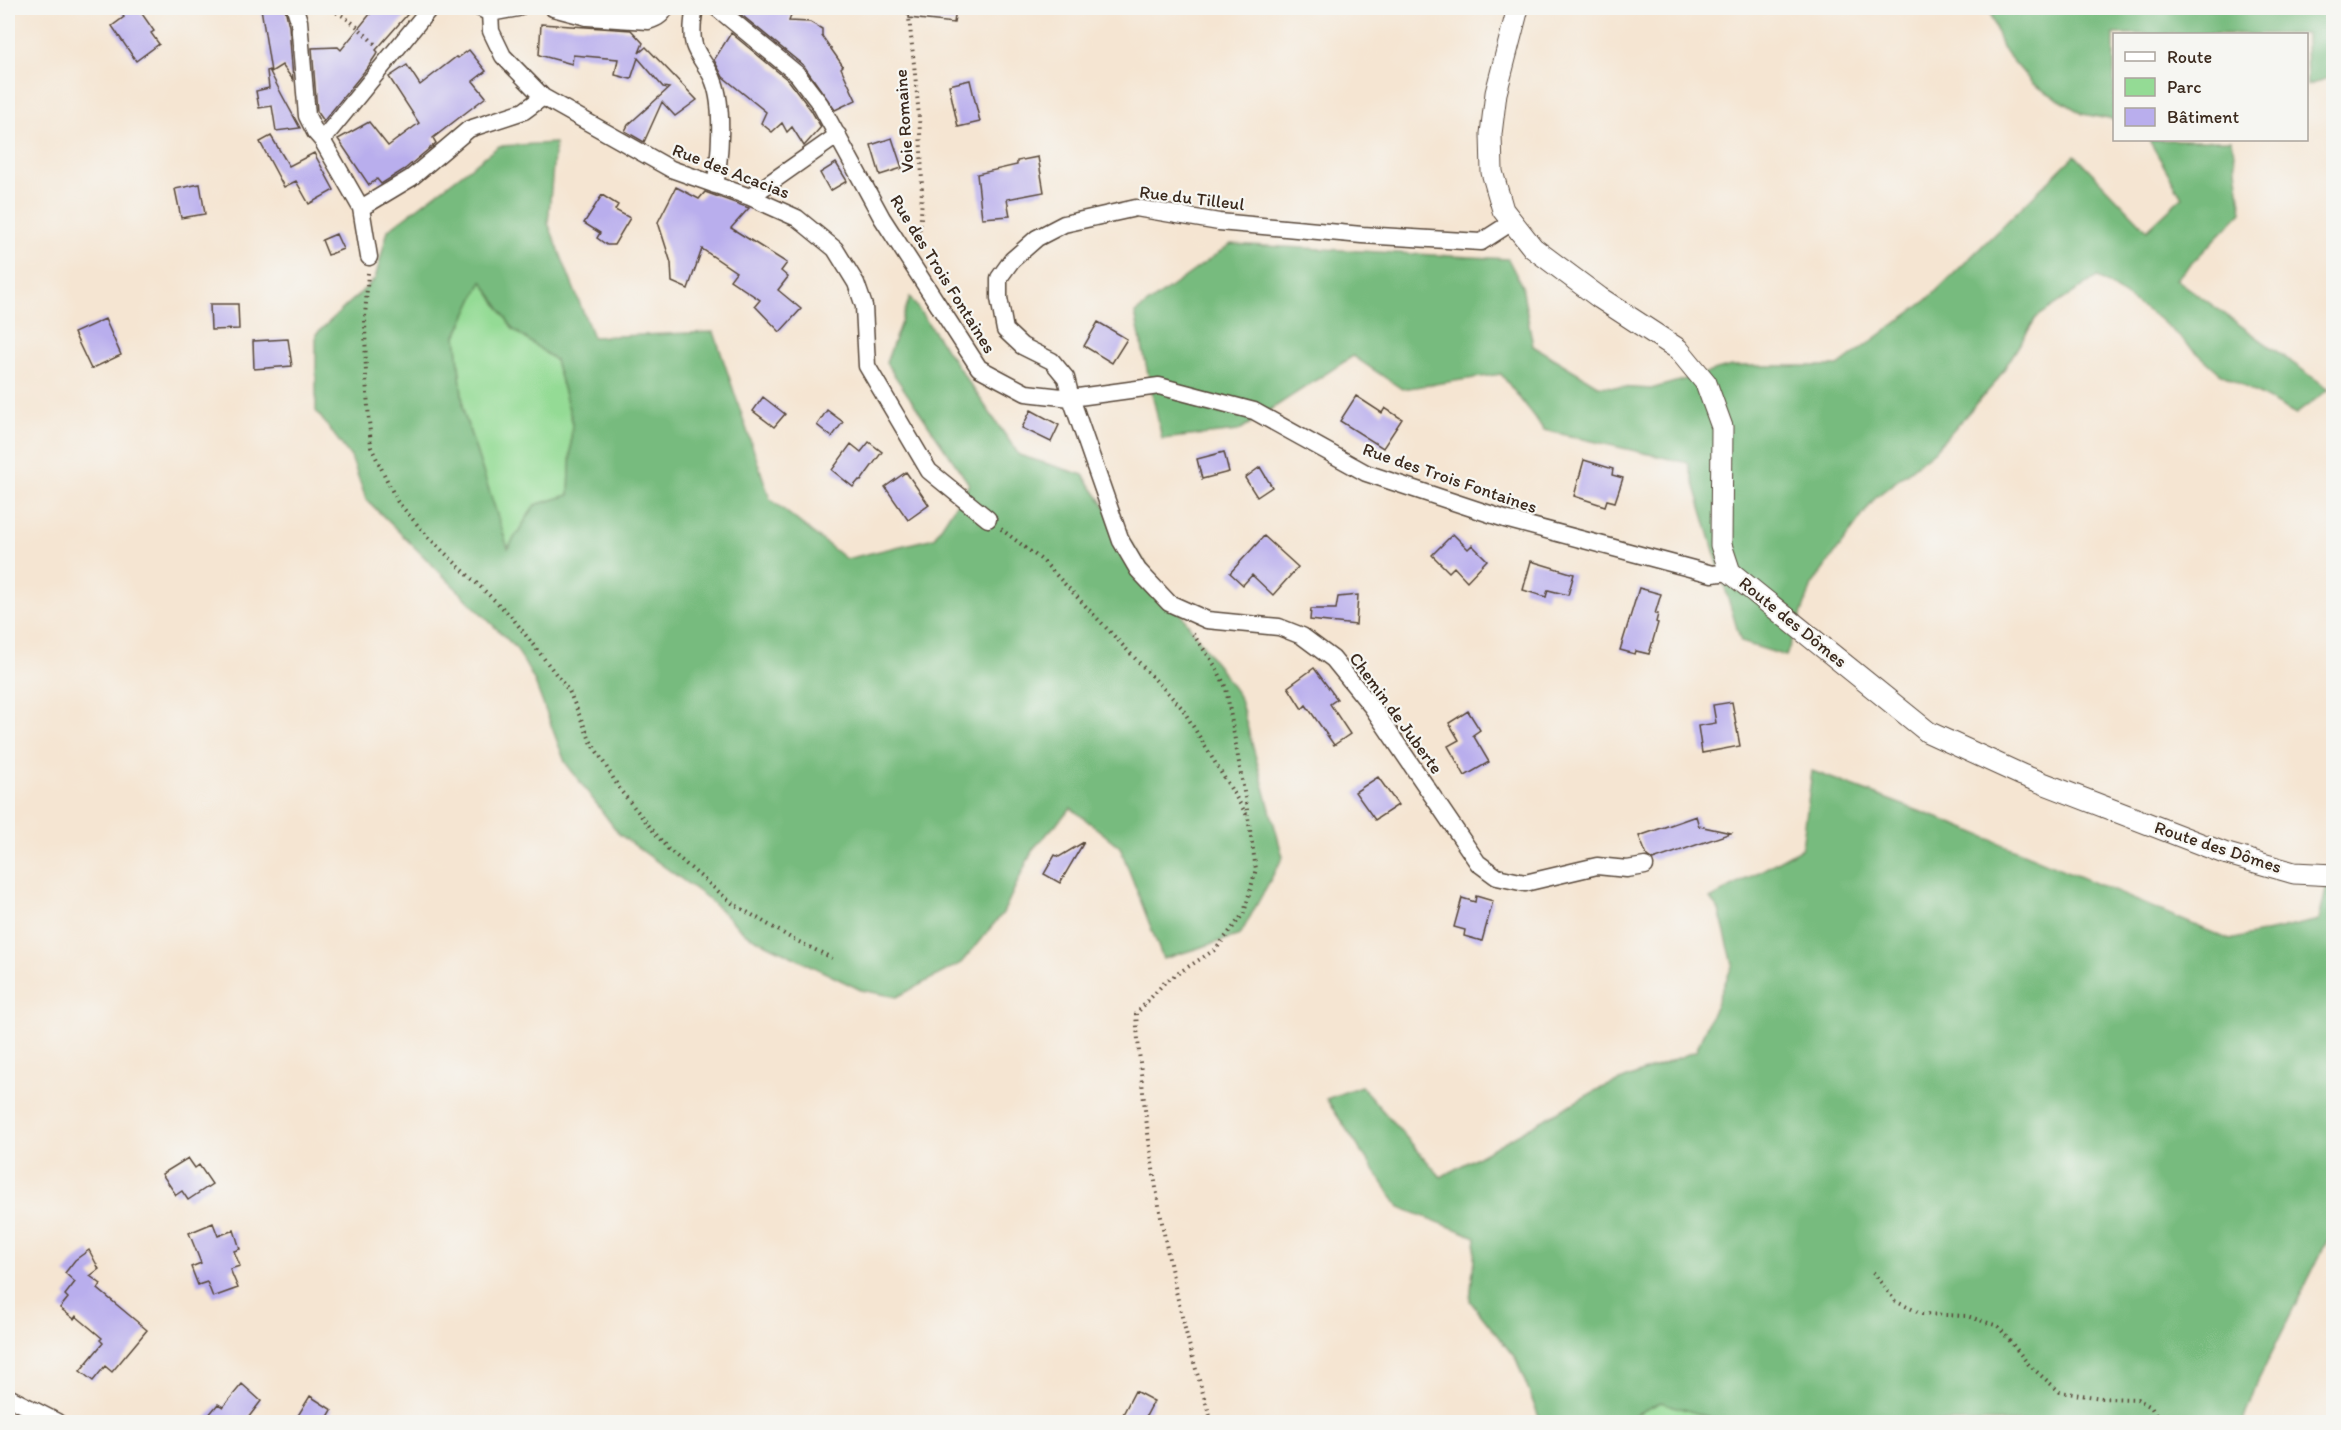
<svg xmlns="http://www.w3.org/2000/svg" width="2341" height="1430" viewBox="0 0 2341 1430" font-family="Itim,sans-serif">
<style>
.green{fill:#94db95;stroke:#68825a;stroke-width:1.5}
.forest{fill:#77bb7e;stroke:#59724e;stroke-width:1.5;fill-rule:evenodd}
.building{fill:#b9aeed}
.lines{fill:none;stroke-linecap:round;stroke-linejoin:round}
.minor-casing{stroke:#574639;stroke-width:19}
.tertiary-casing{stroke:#574639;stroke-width:23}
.path{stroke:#574639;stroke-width:4;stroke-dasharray:1.5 4.5;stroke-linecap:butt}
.minor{stroke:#fff;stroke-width:16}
.tertiary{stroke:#fff;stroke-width:21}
.labels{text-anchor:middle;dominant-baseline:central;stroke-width:4.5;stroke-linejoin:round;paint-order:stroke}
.street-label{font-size:18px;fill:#3b2a1e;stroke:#f6f6f2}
</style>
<rect width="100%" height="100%" fill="#f6f6f2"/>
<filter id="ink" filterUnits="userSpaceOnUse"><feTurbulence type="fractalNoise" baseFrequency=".0167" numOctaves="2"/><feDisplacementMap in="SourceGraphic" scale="12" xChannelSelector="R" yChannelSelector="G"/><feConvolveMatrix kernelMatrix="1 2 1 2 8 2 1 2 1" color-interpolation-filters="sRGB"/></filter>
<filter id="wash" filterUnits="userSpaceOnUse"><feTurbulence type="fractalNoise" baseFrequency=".008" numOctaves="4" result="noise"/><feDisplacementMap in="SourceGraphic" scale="24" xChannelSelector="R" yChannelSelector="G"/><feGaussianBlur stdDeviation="1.35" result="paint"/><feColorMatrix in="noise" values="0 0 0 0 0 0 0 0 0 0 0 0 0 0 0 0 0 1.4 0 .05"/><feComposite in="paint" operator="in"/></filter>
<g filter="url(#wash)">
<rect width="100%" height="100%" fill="#f5e5d2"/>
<path class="green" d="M482,281L513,329L555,360L572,420L569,495L535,505L508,549L464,414L456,336Z
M1661,1402L1723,1421L1725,1422H1620Z"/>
<path class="forest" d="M1989,8H2333V76L2307,86L2306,34H2114V120L2083,114L2033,84L2002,48Z
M2149,140H2232L2242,212L2176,279L2329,389L2296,414L2221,374L2158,318L2097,277L2036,318L1996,382L1934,451L1876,497L1812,585L1786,656L1741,642L1688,463L1544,430L1501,374L1402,389L1353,356L1238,431L1162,439L1135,313L1231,244L1508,259L1522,286L1533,346L1599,386L1651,389L1731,366H1838L1927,300L2075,155L2147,230L2182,197Z
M555,143L548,223L593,337L714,332L770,499L846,559L934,538L969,484L886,363L910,297L1019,455L1083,475L1239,696L1283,857L1240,935L1163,959L1120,847L1071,808L1033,849L1003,913L961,963L897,997L861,990L746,934L706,897L619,834L565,762L534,680L516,648L366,499L351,457L316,411V334L375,279L388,230L499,146ZM482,281L513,329L555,360L572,420L569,495L535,505L508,548L464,414L456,336Z
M1812,771L1959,826L2230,940L2319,920L2333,858V1229L2257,1383L2243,1422H1725L1661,1402L1620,1422H1541L1516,1359L1470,1301L1476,1237L1399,1207L1326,1099L1361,1086L1441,1177L1597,1090L1696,1051L1733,964L1719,910L1710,899L1802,848Z"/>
<g id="blocks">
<path class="building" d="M118,8H138L154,31L151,33L159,44L136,61L112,26L124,17Z
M261,8H285L289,26L293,80L282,65L271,72Z
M375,8H413L376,50L378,52L368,67L322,123L324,121L317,111L312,48L338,47L341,50Z
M733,8H794L789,21L810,22L822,29V36L843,66L841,68L856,100L835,110L804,66Z
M910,8H956L954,23L909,18Z
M541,24L631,30L643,43L639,53L646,47L697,100L675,116L662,102L644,142L625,131L628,125L669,88L663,87L638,58L631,79L615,75L618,59L573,55L572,64L539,55Z
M731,33L789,81L811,110L821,127L804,146L792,127L787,132L782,123L772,132L761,123L766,112L723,77L714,60Z
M469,50L486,71L473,81L486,97L433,138L436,143L405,169L381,184L377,179L369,185L338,139L369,122L388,146L419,123L389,77L407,65L420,85L456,57L458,58Z
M269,70L282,95L300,128L276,131L272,106L259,108L256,91L269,88L267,71Z
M970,80L980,122L958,127L949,85Z
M271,136L289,166L314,153L334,190L309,204L296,181L284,187L260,142Z
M892,138L902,168L880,175L871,145Z
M1038,157L1044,192L1007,199L1010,216L982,218L977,174L1017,165V161Z
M836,163L847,181L830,191L820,173Z
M200,184L205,214L181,218L175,189Z
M676,187L699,199L705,192L749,208L731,228L787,263L781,271L788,277L778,290L801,309L780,332L755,306L760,300L730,280L736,272L702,249L688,289L672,282L671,263L658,222Z
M602,195L618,205L615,210L630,218L614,245H607L597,238L600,233L584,223Z
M336,234L343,249L328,255L322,240Z
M210,304H238L239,329L211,330Z
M105,319L121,355L91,369L74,333Z
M1098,322L1127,339L1112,363L1084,346Z
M288,339L292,366L254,369L253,341Z
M1356,396L1382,413L1385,408L1402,419L1383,448L1340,421Z
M763,397L785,414L774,427L753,411Z
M827,410L843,422L832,437L817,425Z
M1031,410L1059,425L1051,442L1022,428Z
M869,442L882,452L861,481L859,480L853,487L832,470L851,444L861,452Z
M1224,452L1229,472L1202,479L1197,459Z
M1584,460L1613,469L1612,475L1623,478L1615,502L1607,500L1605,506L1574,496Z
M1260,467L1272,487L1257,497L1245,478Z
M906,472L929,505L908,520L885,487Z
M1453,534L1468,549L1472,545L1487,560L1467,581L1454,567L1449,572L1432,555Z
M1264,536L1298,567L1273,595L1252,575L1243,585L1230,573Z
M1531,561L1574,574L1568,595L1548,590L1546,597L1523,590Z
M1639,588L1661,594L1655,614H1658L1656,622L1658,623L1649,654L1636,651L1635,654L1620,650Z
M1358,595L1356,625L1310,620L1311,609H1336L1338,597Z
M1314,668L1337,699L1330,704L1350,734L1334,745L1306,705L1302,709L1288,687Z
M1732,702L1740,746L1702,753L1698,726L1716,723L1713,705Z
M1468,711L1480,730L1473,735L1489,762L1465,776L1448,746L1459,740L1449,723Z
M1378,777L1398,805L1375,820L1355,792Z
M1696,816L1699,826L1731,833L1653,860L1647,856L1639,836Z
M1084,842L1060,883L1044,874L1055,855L1059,857Z
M1476,896L1493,901L1482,941L1464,936L1465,930L1454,927L1462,898L1475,902Z
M188,1158L195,1168L199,1165L212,1184L188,1200L182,1191L176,1195L162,1174Z
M213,1223L218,1236L234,1230L240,1249L234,1251L240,1266L230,1269L238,1288L213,1297L207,1282L198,1285L191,1267L201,1263L189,1233Z
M89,1250L99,1269L90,1276L101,1284L98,1289L147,1330L112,1372L105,1366L93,1381L80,1371L103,1343L100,1340L102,1338L76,1316L74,1319L60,1308L68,1298L65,1295L75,1282L65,1273L75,1260Z
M242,1384L261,1401L245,1422H203L218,1404L223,1407Z
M1135,1391L1154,1401L1143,1422H1119Z
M310,1396L332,1410L325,1422H294Z"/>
</g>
</g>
<g filter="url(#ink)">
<use href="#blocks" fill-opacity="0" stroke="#574639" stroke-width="1.5"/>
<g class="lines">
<defs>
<path id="minor" d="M295,8L299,21L307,116L315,132L322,140L361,208L369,257
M480,8L490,13L518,8
M553,8L587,17L648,21C655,19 663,15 665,8
M695,8C693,18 691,34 694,45C698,58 710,69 714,82C724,108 720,158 715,185
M717,8L797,74L820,104L882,218L979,368L1026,393L1071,398L1159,386L1254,411L1366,473L1505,519L1712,574L1730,572
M490,13L491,31L503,56L543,97L671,169L750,197L797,218L835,249L856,283L864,306L867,366L929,471L988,519
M322,140L430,8
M750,197L838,135
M361,208L411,178L469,129L524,111L543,97
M1512,222L1481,242L1362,235L1219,222L1136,208L1064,224L1037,238L1012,260L999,278V298L1005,330L1022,346L1052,361L1066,378L1071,398L1121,541L1138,570L1169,603L1207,620L1279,627L1302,636L1333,659L1372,707L1478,863L1497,877L1525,883L1597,866L1627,869L1645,866
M8,1397L57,1422"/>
<path id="tertiary" d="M1518,8L1496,93L1491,134L1492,172L1503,210L1533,248L1600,298L1678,349L1706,383L1722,427L1721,545L1730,572L1928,732L2022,775L2224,853L2294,873L2334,875"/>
</defs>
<use href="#minor" class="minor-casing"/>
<use href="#tertiary" class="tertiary-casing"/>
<path class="path" d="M319,8C343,9 361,31 377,46
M908,8C916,86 927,164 919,243
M368,273L365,317L366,380L371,447L397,501L428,537L511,616L569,691L590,740L621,791L668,849L732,903L791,938L832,958
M1001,529L1043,561L1182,708L1248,817L1256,869L1244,913L1216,949L1166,981L1136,1014C1146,1153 1169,1290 1212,1422
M1193,634L1216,667L1226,688L1248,815
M1873,1272L1895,1301L1922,1314L1967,1316L1998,1326L2029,1365L2060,1392L2102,1398L2137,1399L2151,1407L2160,1422"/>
<use href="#minor" class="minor"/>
<use href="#tertiary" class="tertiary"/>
</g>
</g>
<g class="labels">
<g class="street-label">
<text transform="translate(904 121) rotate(-94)">Voie Romaine</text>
<text transform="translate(731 171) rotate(21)">Rue des Acacias</text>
<text transform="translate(1192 198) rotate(7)">Rue du Tilleul</text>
<text transform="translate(943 274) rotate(58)">Rue des Trois Fontaines</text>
<text transform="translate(1450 478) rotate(19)">Rue des Trois Fontaines</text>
<text transform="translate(1793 622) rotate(39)">Route des Dômes</text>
<text transform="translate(1396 713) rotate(54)">Chemin de Juberte</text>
<text transform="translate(2218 847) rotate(18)">Route des Dômes</text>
</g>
</g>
<rect width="2341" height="1430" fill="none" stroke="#f6f6f2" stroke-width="30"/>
<rect x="2113" y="33" width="195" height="108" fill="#f6f6f2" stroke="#aba49d" stroke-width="1.5"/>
<rect x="2125" y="52" width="30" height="9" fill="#ffffff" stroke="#aba49d" stroke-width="1.5"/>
<text x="2167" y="63" font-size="18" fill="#3b2a1e">Route</text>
<rect x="2125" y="78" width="30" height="18" fill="#94db95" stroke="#aba49d" stroke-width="1.5"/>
<text x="2167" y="93" font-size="18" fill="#3b2a1e">Parc</text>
<rect x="2125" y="108" width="30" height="18" fill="#b9aeed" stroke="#aba49d" stroke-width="1.5"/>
<text x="2167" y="123" font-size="18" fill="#3b2a1e">Bâtiment</text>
</svg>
